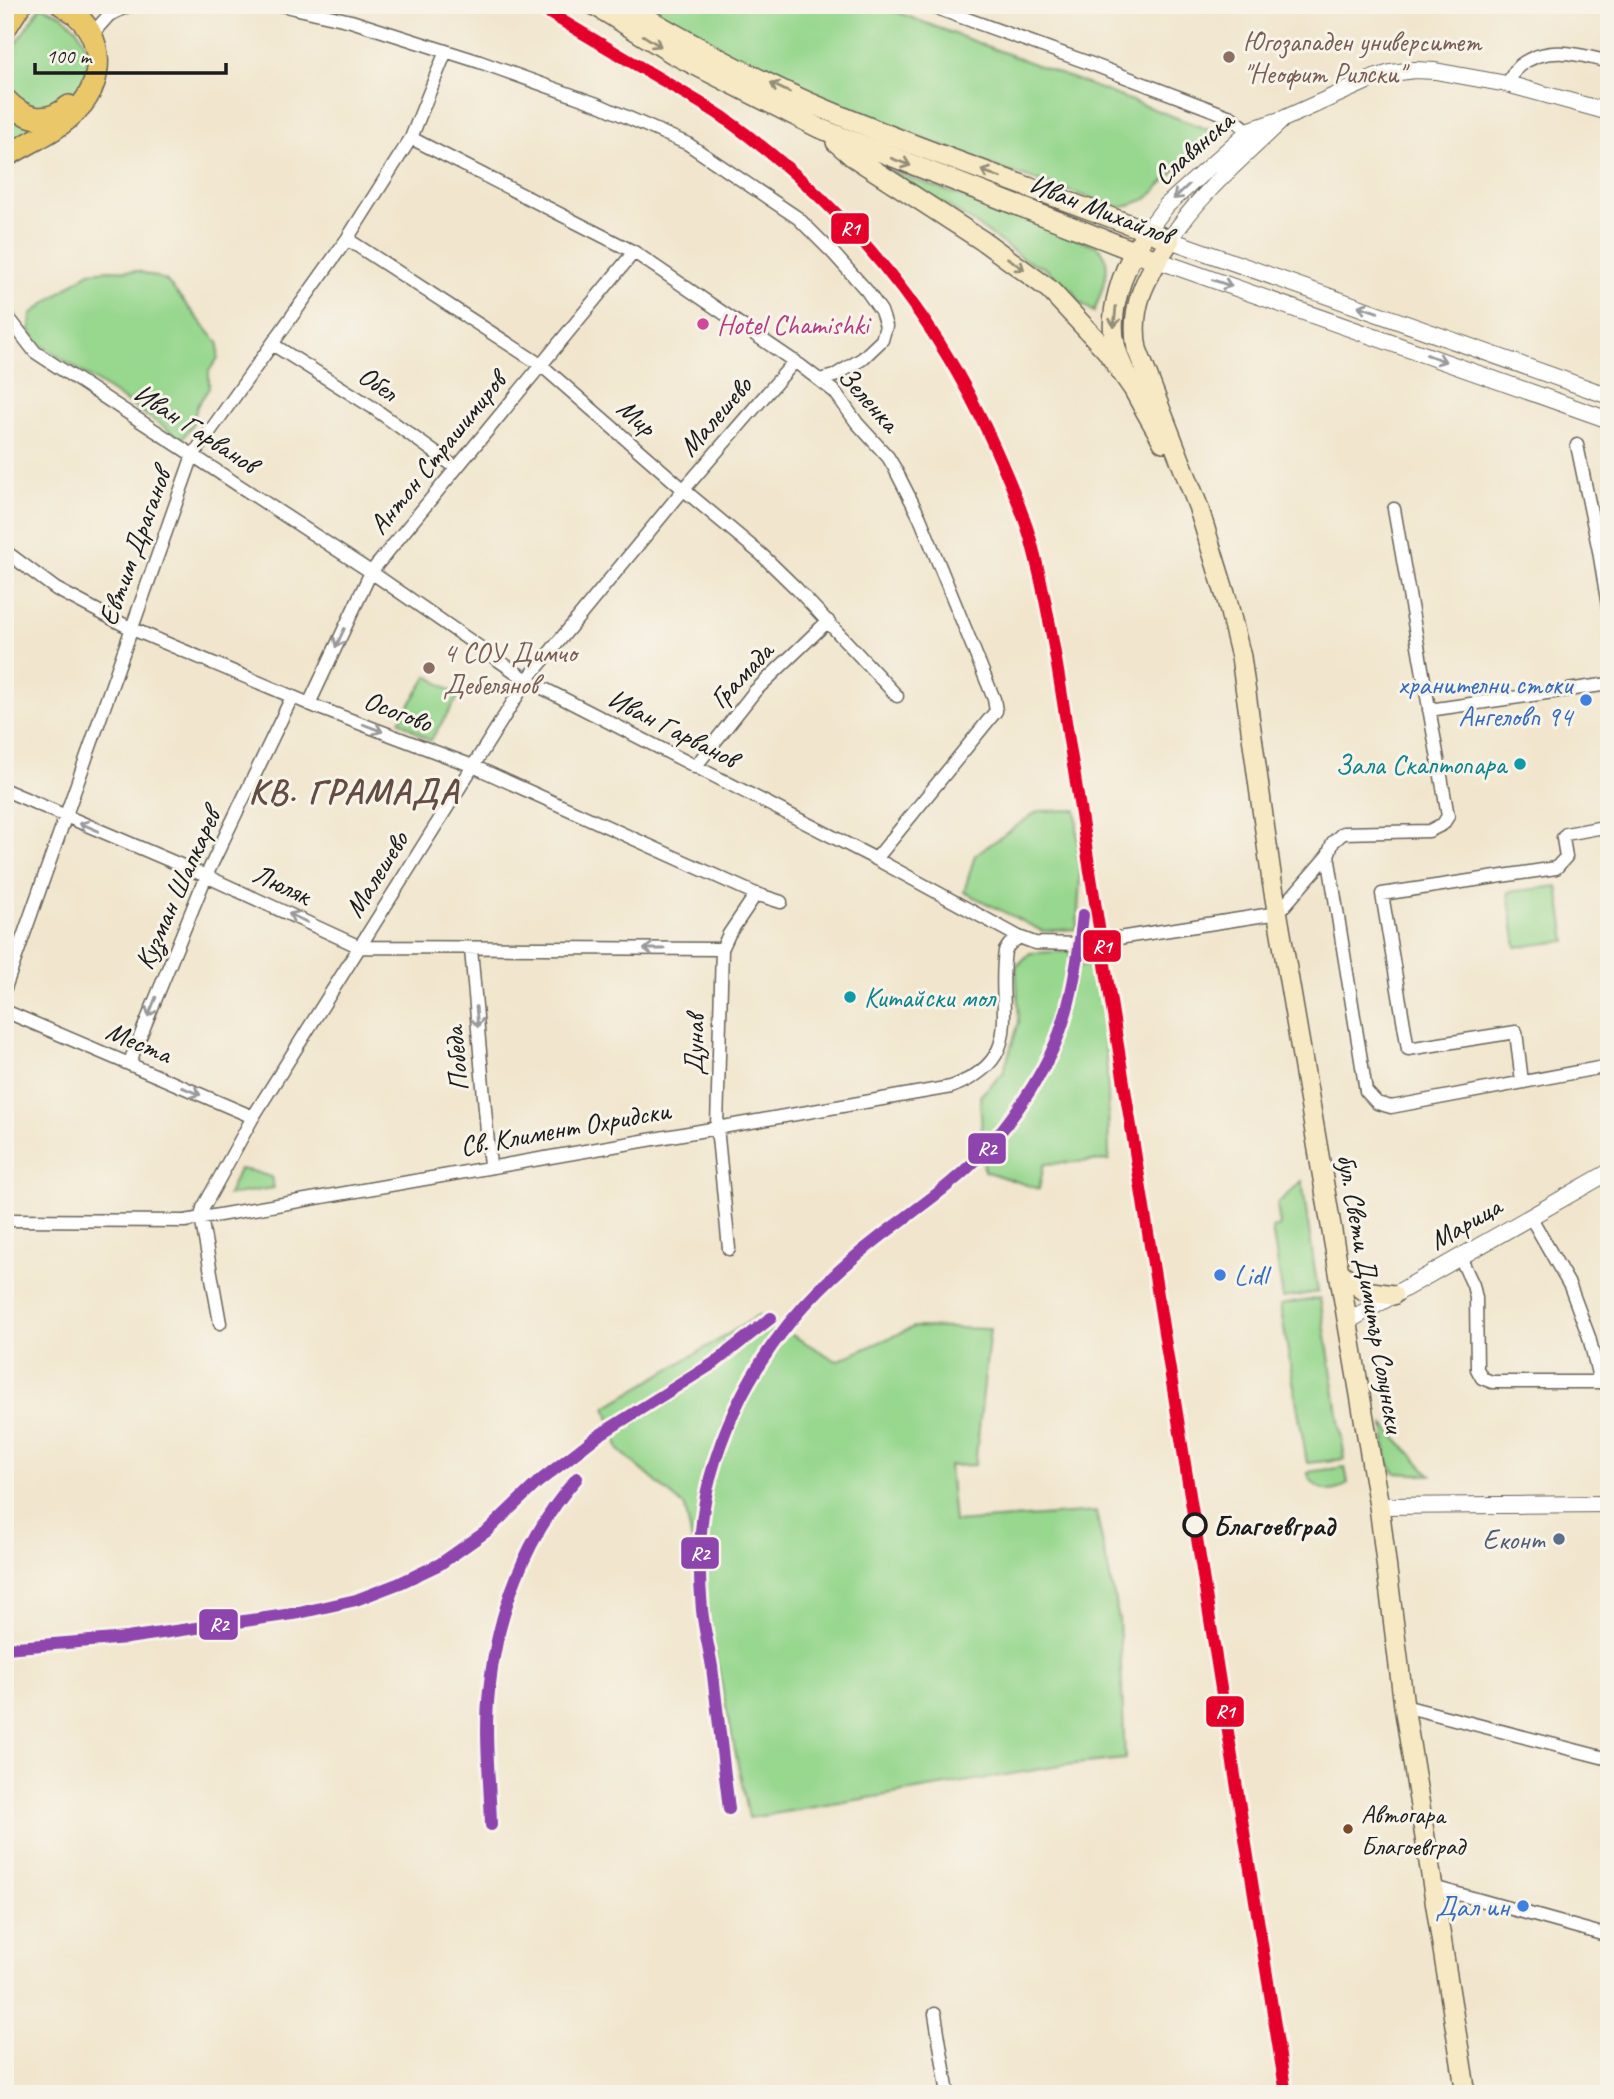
<svg xmlns="http://www.w3.org/2000/svg" width="1614" height="2099" viewBox="0 0 1614 2099" font-family="Caveat,sans-serif">
<style>
.green{fill:#97d78e;stroke:#5a7a55;stroke-width:2}
.lines{fill:none;stroke-linecap:round;stroke-linejoin:round}
.minor-casing{stroke:#67635a;stroke-width:15}
.tertiary-casing{stroke:#67635a;stroke-width:18}
.secondary-casing{stroke:#67635a;stroke-width:22}
.primary-casing{stroke:#67635a;stroke-width:24}
.minor{stroke:#fff;stroke-width:12}
.tertiary{stroke:#fff;stroke-width:16}
.secondary{stroke:#f7e9c3;stroke-width:19}
.primary{stroke:#eac769;stroke-width:21}
.rail-1-casing{stroke:#f7f3e8;stroke-width:18}
.rail-2-casing{stroke:#f7f3e8;stroke-width:18}
.rail-1{stroke:#e4002b;stroke-width:12}
.rail-2{stroke:#8e44ad;stroke-width:12}
.oneway{stroke:#948d78}
.oneway2{stroke:#999}
.education-dot{fill:#8d6e63;stroke:#f7f3e8;stroke-width:2.5}
.hotel-dot{fill:#d1479c;stroke:#f7f3e8;stroke-width:2.5}
.shop-dot{fill:#3f7fe0;stroke:#f7f3e8;stroke-width:2.5}
.culture-dot{fill:#0f9aa8;stroke:#f7f3e8;stroke-width:2.5}
.stop-dot{fill:#f7f3e8;stroke:#1c1c1c;stroke-width:3.5}
.service-dot{fill:#5c6f8a;stroke:#f7f3e8;stroke-width:2.5}
.bus-dot{fill:#7a4b2a;stroke:#f7f3e8;stroke-width:2.5}
.labels{text-anchor:middle;dominant-baseline:central;stroke-width:6;stroke-linejoin:round;paint-order:stroke}
.bus-label{font-size:26px;fill:#1c1c1c;stroke:#f7f3e8;text-anchor:start}
.education-label{font-size:28px;fill:#785e54;stroke:#f7f3e8;text-anchor:start}
.street-label{font-size:28px;fill:#1c1c1c;stroke:#f7f3e8}
.hotel-label{font-size:28px;fill:#b23c85;stroke:#f7f3e8;text-anchor:start}
.shop-label{font-size:28px;fill:#366cbe;stroke:#f7f3e8;text-anchor:end}
.culture-label{font-size:28px;fill:#0d838f;stroke:#f7f3e8;text-anchor:end}
.stop-label{font-size:28px;font-weight:bold;fill:#1c1c1c;stroke:#f7f3e8;text-anchor:start}
.service-label{font-size:28px;fill:#4e5e75;stroke:#f7f3e8;text-anchor:end}
.district-label{font-size:35px;font-weight:bold;letter-spacing:2px;fill:#634d42;stroke:#f7f3e8}
.line-badge{stroke:#f7f3e8;stroke-width:2.5}
.badge-label{font-size:19px;text-anchor:middle;font-weight:bold;fill:#fff}
</style>
<rect width="100%" height="100%" fill="#f7f3e8"/>
<filter id="ink" filterUnits="userSpaceOnUse"><feTurbulence type="fractalNoise" baseFrequency=".0143" numOctaves="2"/><feDisplacementMap in="SourceGraphic" scale="14" xChannelSelector="R" yChannelSelector="G"/><feConvolveMatrix kernelMatrix="1 2 1 2 8 2 1 2 1" color-interpolation-filters="sRGB"/></filter>
<filter id="wash" filterUnits="userSpaceOnUse"><feTurbulence type="fractalNoise" baseFrequency=".00686" numOctaves="4" result="noise"/><feDisplacementMap in="SourceGraphic" scale="28" xChannelSelector="R" yChannelSelector="G"/><feGaussianBlur stdDeviation="1.57" result="paint"/><feColorMatrix in="noise" values="0 0 0 0 0 0 0 0 0 0 0 0 0 0 0 0 0 1.4 0 .05"/><feComposite in="paint" operator="in"/></filter>
<g filter="url(#wash)">
<rect width="100%" height="100%" fill="#f1e6cd"/>
<path class="green" d="M634,5H878L1214,132L1147,199L1121,208L1001,169L846,109L711,46Z
M41,6L62,15L77,29L85,43L89,65L83,84L72,97L54,109L27,107L14,98L7,86L5,75V60Z
M5,116L25,124L42,125L5,149Z
M886,169L1097,246C1117,262 1101,291 1094,312L1078,301L1074,291L1043,267L1025,260L973,222Z
M110,270L138,271L166,280L219,344L218,358L209,371V388L197,406L192,426L182,439L37,342L30,331L31,314L89,272Z
M428,676L459,696L430,741L399,721Z
M1076,810L1080,878L1077,929L1042,931L964,892L975,855L1038,811Z
M1558,886L1566,941L1516,947L1508,892Z
M1072,951L1069,968L1101,964L1108,1093L1109,1160L1044,1164L1039,1189L984,1171L980,1096L1003,1073L1019,1022L1016,967L1030,953Z
M239,1169L252,1171L271,1177L274,1188L228,1195Z
M1302,1181L1318,1292L1283,1298L1272,1228L1280,1226L1277,1204Z
M1320,1298L1345,1459L1307,1463L1280,1305Z
M759,1316L837,1361L914,1327L990,1329L975,1465L949,1466L954,1522L1096,1512L1119,1620L1125,1759L1066,1765L749,1818L685,1507L619,1450L606,1407Z
M1384,1425L1431,1475L1396,1473L1387,1462Z
M1345,1467L1348,1483C1333,1497 1314,1491 1307,1472Z"/>
</g>
<g filter="url(#ink)">
<g class="lines">
<defs>
<path id="minor" d="M281,5L351,21L480,62L597,104L688,144L798,218L834,254L867,291L881,311L886,326L882,340L862,359L834,376L820,380
M928,5L1089,63L1231,117L1255,136
M92,34L109,15L130,5
M1507,84C1511,79 1514,70 1519,66C1547,44 1578,54 1609,62
M411,138L634,252L801,366L835,392L857,423L888,457L894,467L920,518L994,699L996,711L876,859
M347,239L541,365L690,495L762,555L797,589L897,696
M5,313L35,352L371,572L527,680L876,859L1019,937L1035,943L1080,944L1278,913L1328,855
M272,344L372,407L455,467
M1577,445L1599,551
M1394,509L1448,816L1443,824L1429,831L1343,833L1333,842L1328,855L1366,1091L1377,1103L1391,1107L1609,1066
M1609,540L1603,543L1599,551L1609,612
M5,551L56,589L130,628L319,708L473,766L756,894L781,902
M309,704L371,572L634,252
M1429,710L1609,684
M695,767L755,691L828,621
M5,790L206,876L360,947L722,949
M471,949L490,1166
M5,988L193,455L347,239L411,138L446,51
M5,1011L253,1117
M129,1064L206,876L292,697
M1522,1082L1516,1032L1408,1049L1382,894L1556,868L1566,857L1563,838L1566,834L1609,826
M1530,1216L1570,1286L1589,1337L1600,1382
M5,1220L185,1221L951,1087C1027,1059 996,1012 1005,951L1009,945L1019,937
M729,1249L717,1127L722,949L729,934L756,894
M1460,1257L1473,1285L1476,1298L1477,1369L1482,1378L1492,1382H1600L1609,1385
M220,1323L201,1217L203,1208L253,1117L527,680L679,495L795,361
M1404,1706L1609,1759
M1433,1887L1609,1936
M935,2014L948,2094"/>
<path id="tertiary" d="M1283,119C1243,158 1200,192 1170,240L1609,396
M1147,231L1167,205L1250,130L1283,119L1374,78L1391,73L1415,70L1435,71L1507,84L1609,112
M1157,260L1609,420
M1348,1321L1609,1172
M1379,1506L1609,1504"/>
<path id="secondary" d="M594,5L673,54L819,128L1157,260
M624,5C690,43 757,81 827,110C940,158 1056,195 1170,240C1147,277 1129,304 1137,349L1198,506L1227,600L1241,657L1272,881L1379,1506L1404,1706L1466,2094
M836,142L852,156L986,243L1049,289L1106,350L1136,393
M1141,241C1123,268 1108,311 1115,344C1122,375 1148,414 1163,442
M1339,1272L1365,1291L1393,1295"/>
<path id="primary" d="M5,29L20,5
M5,99C25,120 46,125 69,106
M5,157C29,142 58,131 77,110C109,77 103,27 62,5"/>
</defs>
<use href="#minor" class="minor-casing"/>
<use href="#tertiary" class="tertiary-casing"/>
<use href="#secondary" class="secondary-casing"/>
<use href="#primary" class="primary-casing"/>
<use href="#minor" class="minor"/>
<use href="#tertiary" class="tertiary"/>
<use href="#secondary" class="secondary"/>
<use href="#primary" class="primary"/>
<defs>
<path id="rail-1" d="M536,5C579,31 621,56 664,81C683,93 704,104 723,117C843,203 936,313 995,448C1008,477 1021,507 1030,537C1051,613 1061,693 1074,771L1286,2094"/>
<path id="rail-2" d="M5,1648L127,1638L299,1613L356,1600L400,1583L440,1564L487,1531L537,1483L596,1437L714,1363L771,1318
M729,1809C723,1762 718,1714 712,1667C709,1648 704,1629 702,1610C698,1568 699,1520 710,1478C737,1378 794,1303 876,1240C914,1210 957,1183 989,1146C1013,1118 1035,1086 1051,1053C1071,1012 1078,960 1083,915
M491,1825C490,1781 484,1735 489,1691C497,1613 525,1537 577,1478"/>
</defs>
<use href="#rail-1" class="rail-1-casing"/>
<use href="#rail-2" class="rail-2-casing"/>
<use href="#rail-1" class="rail-1"/>
<use href="#rail-2" class="rail-2"/>
</g>
<defs><path id="oneway-shaft" d="M-6 0H5M1.5-3L5.5 0L1.5 3" fill="none" stroke-width="1.6" stroke-linecap="round" stroke-linejoin="round" transform="scale(1.75)"/></defs>
<g class="oneway">
<use href="#oneway-shaft" transform="translate(652 41) rotate(32)"/>
<use href="#oneway-shaft" transform="translate(780 88) rotate(-154)"/>
<use href="#oneway-shaft" transform="translate(901 162) rotate(21)"/>
<use href="#oneway-shaft" transform="translate(991 174) rotate(-159)"/>
<use href="#oneway-shaft" transform="translate(1016 264) rotate(36)"/>
<use href="#oneway-shaft" transform="translate(1115 317) rotate(95)"/>
</g>
<g class="oneway2">
<use href="#oneway-shaft" transform="translate(1181 192) rotate(137)"/>
<use href="#oneway-shaft" transform="translate(1222 283) rotate(19)"/>
<use href="#oneway-shaft" transform="translate(1368 309) rotate(-161)"/>
<use href="#oneway-shaft" transform="translate(1436 358) rotate(20)"/>
<use href="#oneway-shaft" transform="translate(340 638) rotate(115)"/>
<use href="#oneway-shaft" transform="translate(373 728) rotate(21)"/>
<use href="#oneway-shaft" transform="translate(89 827) rotate(-157)"/>
<use href="#oneway-shaft" transform="translate(298 918) rotate(-155)"/>
<use href="#oneway-shaft" transform="translate(654 949) rotate(-180)"/>
<use href="#oneway-shaft" transform="translate(152 1007) rotate(112)"/>
<use href="#oneway-shaft" transform="translate(477 1017) rotate(85)"/>
<use href="#oneway-shaft" transform="translate(191 1091) rotate(23)"/>
</g>
</g>
<g class="education-dot">
<circle cx="1229" cy="57" r="7"/>
<circle cx="429" cy="668" r="7"/>
</g>
<circle class="hotel-dot" cx="703" cy="324" r="7"/>
<g class="shop-dot">
<circle cx="1586" cy="700" r="7"/>
<circle cx="1220" cy="1275" r="7"/>
<circle cx="1523" cy="1906" r="7"/>
</g>
<g class="culture-dot">
<circle cx="1520" cy="764" r="7"/>
<circle cx="850" cy="997" r="7"/>
</g>
<circle class="stop-dot" cx="1195" cy="1525" r="11"/>
<circle class="service-dot" cx="1559" cy="1539" r="7"/>
<circle class="bus-dot" cx="1348" cy="1829" r="6"/>
<g class="labels">
<g class="bus-label">
<text x="1361" y="1814">Автогара<tspan x="1361" dy="32">Благоевград</tspan></text>
</g>
<g class="education-label">
<text x="1243" y="41">Югозападен университет<tspan x="1243" dy="32">"Неофит Рилски"</tspan></text>
<text x="443" y="652">4 СОУ Димчо<tspan x="443" dy="32">Дебелянов</tspan></text>
</g>
<g class="street-label">
<text transform="translate(1193 148) rotate(-41)">Славянска</text>
<text transform="translate(1101 209) rotate(21)">Иван Михайлов</text>
<text transform="translate(378 383) rotate(34)">Обел</text>
<text transform="translate(869 399) rotate(48)">Зеленка</text>
<text transform="translate(715 416) rotate(-49)">Малешево</text>
<text transform="translate(637 417) rotate(41)">Мир</text>
<text transform="translate(196 428) rotate(33)">Иван Гарванов</text>
<text transform="translate(437 453) rotate(-51)">Антон Страшимиров</text>
<text transform="translate(134 547) rotate(-70)">Евтим Драганов</text>
<text transform="translate(741 675) rotate(-47)">Грамада</text>
<text transform="translate(398 711) rotate(21)">Осогово</text>
<text transform="translate(673 728) rotate(27)">Иван Гарванов</text>
<text transform="translate(376 874) rotate(-58)">Малешево</text>
<text transform="translate(282 884) rotate(25)">Люляк</text>
<text transform="translate(177 889) rotate(-66)">Кузман Шапкарев</text>
<text transform="translate(139 1042) rotate(23)">Места</text>
<text transform="translate(694 1045) rotate(-89)">Дунав</text>
<text transform="translate(456 1059) rotate(-95)">Победа</text>
<text transform="translate(565 1128) rotate(-10)">Св. Климент Охридски</text>
<text transform="translate(1465 1223) rotate(-30)">Марица</text>
<text transform="translate(1371 1293) rotate(80)">бул. Свети Димитър Солунски</text>
</g>
<g class="hotel-label">
<text x="717" y="324">Hotel Chamishki</text>
</g>
<g class="shop-label">
<text x="1572" y="684">хранителни стоки<tspan x="1572" dy="32">Ангеловп 94</tspan></text>
<text x="1234" y="1275" text-anchor="start">Lidl</text>
<text x="1509" y="1906">Дал ин</text>
</g>
<g class="culture-label">
<text x="1506" y="764">Зала Скаптопара</text>
<text x="864" y="997" text-anchor="start">Китайски мол</text>
</g>
<g class="stop-label">
<text x="1213" y="1525">Благоевград</text>
</g>
<g class="service-label">
<text x="1545" y="1539">Еконт</text>
</g>
<g class="district-label">
<text x="354" y="791">КВ. ГРАМАДА</text>
</g>
</g>
<g class="line-badge">
<rect x="830" y="212" width="40" height="33" rx="7" fill="#e4002b"/>
<rect x="1082" y="929" width="40" height="34" rx="7" fill="#e4002b"/>
<rect x="967" y="1132" width="40" height="33" rx="7" fill="#8e44ad"/>
<rect x="680" y="1536" width="40" height="34" rx="7" fill="#8e44ad"/>
<rect x="198" y="1608" width="41" height="33" rx="7" fill="#8e44ad"/>
<rect x="1205" y="1695" width="40" height="33" rx="7" fill="#e4002b"/>
</g>
<g class="badge-label">
<text x="850" y="235">R1</text>
<text x="1102" y="953">R1</text>
<text x="987" y="1155">R2</text>
<text x="700" y="1560">R2</text>
<text x="219" y="1631">R2</text>
<text x="1225" y="1718">R1</text>
</g>
<rect width="1614" height="2099" fill="none" stroke="#f7f3e8" stroke-width="28"/>
<path d="M35 63v10h191v-10" fill="none" stroke="#1c1c1c" stroke-width="3.5"/>
<text x="46" y="63" font-size="21" fill="#1c1c1c" stroke="#f7f3e8" stroke-width="5" paint-order="stroke">100 m</text>
</svg>
